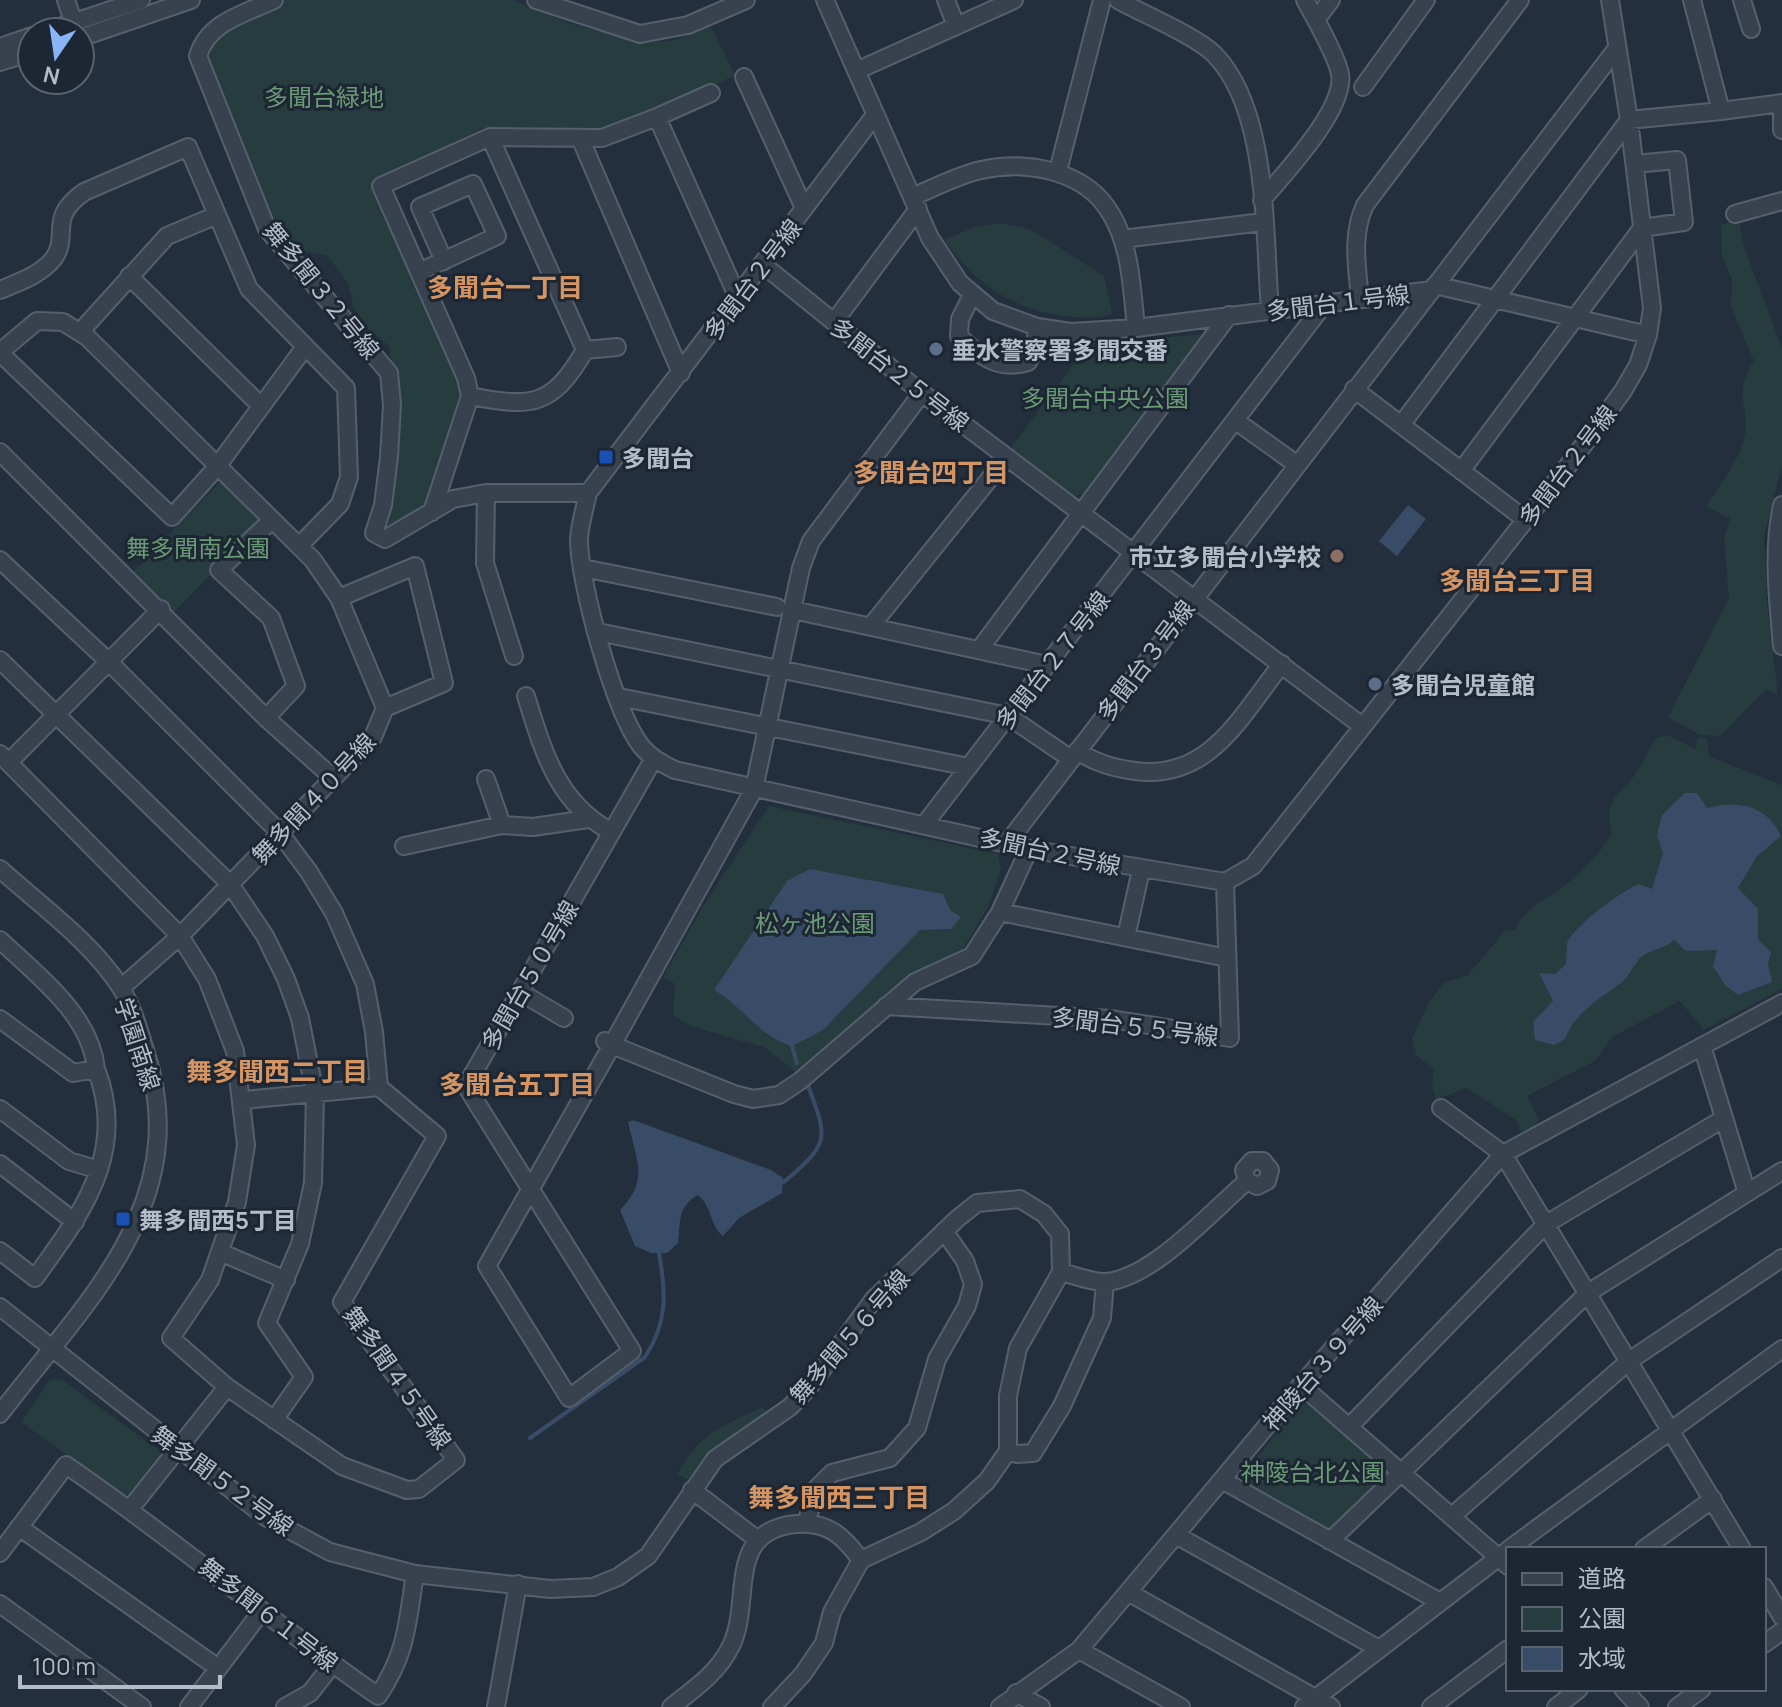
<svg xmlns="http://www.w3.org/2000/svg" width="1782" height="1707" viewBox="0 0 1782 1707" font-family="Manrope,'Noto Sans JP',sans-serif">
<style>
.green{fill:#263c3f}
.water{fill:#394c67}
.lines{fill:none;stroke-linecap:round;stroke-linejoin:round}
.stream{stroke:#394c67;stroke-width:4}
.minor-casing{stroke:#565f6c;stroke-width:20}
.minor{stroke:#38414e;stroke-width:16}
.service-dot{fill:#5c6f8a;stroke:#1d2633;stroke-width:3}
.transit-dot{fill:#1a4fb4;stroke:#1d2633;stroke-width:3}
.education-dot{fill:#8d6e63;stroke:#1d2633;stroke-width:3}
.labels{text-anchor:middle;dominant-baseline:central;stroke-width:6;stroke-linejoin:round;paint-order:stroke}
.park-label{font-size:24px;fill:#6b9a76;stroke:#1d2633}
.street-label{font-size:24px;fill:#b4bcc9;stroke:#1d2633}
.poi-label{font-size:24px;font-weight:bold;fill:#b4bcc9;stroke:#1d2633;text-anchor:start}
.neighbourhood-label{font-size:26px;font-weight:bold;fill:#d59563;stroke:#1d2633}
</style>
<rect width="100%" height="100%" fill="#242f3e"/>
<path class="green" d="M285,0H513L568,23L643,43L676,40L710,25L735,75L666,109L601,131L483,128L371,184L458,382L460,401L426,506L412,519L391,530L384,524L390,514L400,415L389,346L366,327L355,311L347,282L328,256L289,248L272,220L206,69L205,52L211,38Z
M1739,219L1744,247L1782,348V466L1764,535L1767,603L1778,695L1766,689L1720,736L1700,735L1668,717L1729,598L1724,538L1730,518L1706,507C1719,486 1741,459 1745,434C1749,402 1732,395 1754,361L1731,307L1732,280L1722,255L1721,225Z
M999,223L1030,229L1104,276L1112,313C1102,319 1087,317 1075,317C1017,312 977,287 944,240L973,228Z
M1208,334L1086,494L1072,496L1010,449L1089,343Z
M227,482L264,519L172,614L131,574L219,483Z
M1668,735L1696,749L1697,738H1707L1709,756L1782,785V989L1704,1030L1680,1001L1612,1037L1595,1061L1527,1096L1539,1120L1532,1130L1521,1133L1517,1121L1467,1088L1436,1099L1432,1084L1434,1070L1416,1055L1412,1038L1427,1006L1444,982L1467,976L1506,930H1515C1529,904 1538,905 1560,889C1581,874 1599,855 1612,833C1606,806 1610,801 1629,782C1640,771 1647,752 1656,738Z
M769,806L998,854L1001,869L989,905L962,951L904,980L796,1072L766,1048L691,1026L673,1015L675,984L663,977L708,898Z
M61,1379L160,1451L161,1459L133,1495H122L21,1422L50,1380Z
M1308,1404L1382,1468L1383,1482L1335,1530H1323L1243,1485L1240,1479L1299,1405Z
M763,1407L769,1414L718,1447L689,1480L678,1474C695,1436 727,1423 763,1407Z"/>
<path class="water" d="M1408,505L1426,519L1397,556L1379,541Z
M1685,793H1697L1707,808C1739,800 1766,805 1781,836L1757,856L1738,888L1758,909V939L1771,952L1768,964L1772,982L1738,995L1725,985L1713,966L1717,950L1686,951L1674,940C1663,950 1651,949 1641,957C1634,964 1630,975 1622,982C1601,998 1574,1013 1565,1039L1554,1045L1535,1040L1533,1022L1553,1001L1539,973L1555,974L1566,964C1567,958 1566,950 1567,944C1572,927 1623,890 1639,884L1652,889L1663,853L1657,836L1662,815Z
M810,869L943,894L950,910L961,917L951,929L920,930L823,1030L792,1046C759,1037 743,1006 714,990L787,881Z
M633,1120L771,1170L783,1178L782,1193L739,1218L723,1236C710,1226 712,1206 698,1195C677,1207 681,1221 678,1243L667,1253H651L635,1246L620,1210C650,1179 636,1160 628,1122Z"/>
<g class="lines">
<path class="stream" d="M792,1046L797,1063
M784,1182C831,1142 828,1139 807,1083
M530,1438L645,1357C668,1322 666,1293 659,1253"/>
<defs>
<path id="minor" d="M66,0L76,30
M274,0C244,14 208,22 198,56L267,229L389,373L392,405L389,457L383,505L374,533L385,539L453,499L486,493H588
M536,0L640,34L688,25L746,0
M825,0L930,238L960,283L993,311L1037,327L1071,332L1136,328L1432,290L1617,48
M946,0L956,26
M1118,0C1143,14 1196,36 1214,54C1269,109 1264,235 1270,310
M1742,0L1751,29
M1316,20L1331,0
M44,32L141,0
M80,38L191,0
M0,47L32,36
M0,62L32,52
M856,71L1014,0
M744,77L804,208
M1363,87L1426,0
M1721,111L1782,103
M1782,113V130
M875,115L588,493C585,508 579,526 579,541C580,586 614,710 641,746C651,758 661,763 675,770L1029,849L1225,882L1253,866L1571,462L1623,391L1638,365L1648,335L1652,308L1629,120L1610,0
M657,117L711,93
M581,140L681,373
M1058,171L1102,0
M912,197C934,188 958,175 981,170C1026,160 1086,170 1111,214C1131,247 1132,291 1136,328
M1262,200C1284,174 1346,109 1340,74C1337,57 1314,16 1305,0
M1735,214L1782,201
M1122,239L1263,222
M762,264L922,393L1362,726
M419,272L497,236L473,184L420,207L444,261
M129,276L260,405
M1435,285L1648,335
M0,290C19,282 41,275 54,258C70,235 47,218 84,192L188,147L249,289L346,388L349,477L340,504L300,545
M972,295L960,319L959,336C979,356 999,371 1028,362L1035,349L1037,327
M1360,299C1357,265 1351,236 1365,205L1520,0
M834,322L918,209
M81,331L167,236L217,215
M585,350L617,347
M0,352L37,321L63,322L87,337L313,560L339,598L385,708L373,737L180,936L121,988
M0,353L172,517L216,468L305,347
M1354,389L1526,520
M470,396C532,408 552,407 585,350L490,137
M1236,421L1296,464
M1401,425L1629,120L1721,111L1692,0
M0,452L266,718L332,777
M1461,471L1642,228L1684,222L1677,160L1635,164
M486,493L485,563L514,656
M1782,505C1772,552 1778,599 1782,646
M432,512L470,396L466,378L381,186L490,137L602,138L657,117L738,298
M0,560L109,662L280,833L309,872L334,913L365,984L374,1032L379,1087L437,1136L342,1302L456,1460L419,1489L407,1490L342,1466L227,1387L171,1338L210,1280L237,1202L246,1145L235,1051L207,979L180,936L0,754
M583,568L777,607
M339,598L415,566L444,683L385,708
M793,610L1047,665
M871,626L1007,457
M598,632L1008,716L1071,759
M979,650L1229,315
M0,660L230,884L265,936L286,979L300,1018L315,1094L313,1183L300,1244L267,1323L304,1377L274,1420
M526,696C543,751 557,802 610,831
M619,697L969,767
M266,718L296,686L271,618L219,570L272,520
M1077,751C1096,763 1113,768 1135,771C1210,781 1241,715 1282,664
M653,760L466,1086L632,1351L569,1398L487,1266L612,1045L734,1094L753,1099L779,1095L800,1081L915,982L972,956L1000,912L1029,849
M9,762L161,609
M486,779L502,825
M924,825L1325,303
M1008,842L1432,290
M404,846L502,825L533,827L588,819
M0,869C40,905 92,942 121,988C132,1006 139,1030 145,1050C196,1203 84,1303 0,1414
M1000,912L1227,958
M1126,937L1141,870
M0,940C37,975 91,1015 96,1069L73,1073L0,1019
M520,992L564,1018
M886,1006L1111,1019L1230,1038L1225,882
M605,1041L612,1045L754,789L801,568L811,541L922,393
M1702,1046L1747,1193
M244,1100L379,1087
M1441,1108L1503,1154L1742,1549
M0,1109L69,1161L99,1170C110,1136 109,1102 96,1069
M1252,1161H1263L1270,1170L1267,1181L1257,1186L1247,1181L1244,1170Z
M0,1164L75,1222
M0,1251L35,1278C60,1243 85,1211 99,1170
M222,1253L286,1280
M1061,1272C1074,1275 1091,1282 1104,1282C1150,1281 1213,1210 1247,1181
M0,1307L267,1518L330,1552L415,1574L550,1589L593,1587L618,1577L648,1556L715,1459L790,1407L810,1386L874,1299L957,1219L977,1203L1020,1199L1044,1214L1060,1234L1061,1272L1018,1348L1008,1396V1451L987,1481L954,1511L921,1532L861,1560L832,1612L824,1643L803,1674L772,1707
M1301,1385L1508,1566
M1349,1427L1546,1224L1723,1119
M1008,1451L1017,1454L1033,1453L1062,1406L1102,1318L1105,1282
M1222,1480L1440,1602
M692,1490L758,1540
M130,1509L227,1387
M1452,1516L1629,1361L1782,1258
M806,1523L817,1488L832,1473L890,1458L917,1428L937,1359L967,1306L973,1284L965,1261L944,1231
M19,1527L218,1668
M1176,1535L1379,1649
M1330,1541L1588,1293L1782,1171
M1509,1549L1782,1349
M1644,1549L1713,1499
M0,1553L66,1465C173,1538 271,1622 378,1696C407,1653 407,1624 415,1574
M1764,1587L1782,1617
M0,1604L142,1707
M1764,1644L1782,1631
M1079,1650L1181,1707
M1623,1689L1640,1707
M1016,1693L1041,1707
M189,1707L261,1612
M285,1707L310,1693L332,1665
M496,1707L518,1584
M671,1707C694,1689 718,1673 731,1646C753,1601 724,1531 796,1524C828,1521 843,1536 861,1560
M1000,1707L1079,1650L1128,1592
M1304,1707L1507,1551
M1331,1707L1128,1592L1301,1385L1503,1154L1782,1003
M1431,1707L1508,1649
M1556,1707L1579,1689
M1677,1707L1702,1689"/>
</defs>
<use href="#minor" class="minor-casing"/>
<use href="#minor" class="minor"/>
</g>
<g class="service-dot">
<circle cx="936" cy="349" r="8"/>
<circle cx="1375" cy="684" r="8"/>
</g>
<g class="transit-dot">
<rect x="598" y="449" width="16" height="16" rx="4"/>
<rect x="115" y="1211" width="16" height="16" rx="4"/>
</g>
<circle class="education-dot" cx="1337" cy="556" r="8"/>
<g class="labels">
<g class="park-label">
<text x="324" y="96">多聞台緑地</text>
<text x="1105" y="397">多聞台中央公園</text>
<text x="198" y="547">舞多聞南公園</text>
<text x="815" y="922">松ヶ池公園</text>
<text x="1313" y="1471">神陵台北公園</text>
</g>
<g class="street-label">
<text transform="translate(752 279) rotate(-53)">多聞台２号線</text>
<text transform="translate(322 290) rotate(51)">舞多聞３２号線</text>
<text transform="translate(1338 302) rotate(-7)">多聞台１号線</text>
<text transform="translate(900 374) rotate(38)">多聞台２５号線</text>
<text transform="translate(1567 465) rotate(-53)">多聞台２号線</text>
<text transform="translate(1052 660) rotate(-52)">多聞台２７号線</text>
<text transform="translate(1145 660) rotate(-53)">多聞台３号線</text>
<text transform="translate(313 798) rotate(-47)">舞多聞４０号線</text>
<text transform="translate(1050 851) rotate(12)">多聞台２号線</text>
<text transform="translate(529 975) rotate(-60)">多聞台５０号線</text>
<text transform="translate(1135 1026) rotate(7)">多聞台５５号線</text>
<text transform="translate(138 1044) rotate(72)">学園南線</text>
<text transform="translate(849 1336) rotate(-49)">舞多聞５６号線</text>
<text transform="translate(1322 1363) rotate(-49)">神陵台３９号線</text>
<text transform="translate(398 1377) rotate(55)">舞多聞４５号線</text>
<text transform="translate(223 1480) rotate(36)">舞多聞５２号線</text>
<text transform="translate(269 1614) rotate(38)">舞多聞６１号線</text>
</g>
<g class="poi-label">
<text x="952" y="349">垂水警察署多聞交番</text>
<text x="622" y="457">多聞台</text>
<text x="1321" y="556" text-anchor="end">市立多聞台小学校</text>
<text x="1391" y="684">多聞台児童館</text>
<text x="139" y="1219">舞多聞西5丁目</text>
</g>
<g class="neighbourhood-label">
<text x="505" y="287">多聞台一丁目</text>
<text x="931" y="472">多聞台四丁目</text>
<text x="1517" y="580">多聞台三丁目</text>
<text x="277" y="1071">舞多聞西二丁目</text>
<text x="517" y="1084">多聞台五丁目</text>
<text x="839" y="1497">舞多聞西三丁目</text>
</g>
</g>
<rect x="1506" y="1547" width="260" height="144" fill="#1d2633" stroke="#59626f" stroke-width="2"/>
<rect x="1522" y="1573" width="40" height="12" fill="#38414e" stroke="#59626f" stroke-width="2"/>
<text x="1578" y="1587" font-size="24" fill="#b4bcc9">道路</text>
<rect x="1522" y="1607" width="40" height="24" fill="#263c3f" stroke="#59626f" stroke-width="2"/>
<text x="1578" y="1627" font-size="24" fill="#b4bcc9">公園</text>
<rect x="1522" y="1647" width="40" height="24" fill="#394c67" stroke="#59626f" stroke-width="2"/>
<text x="1578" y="1667" font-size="24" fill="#b4bcc9">水域</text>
<g transform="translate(56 56) rotate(193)"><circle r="38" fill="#1d2633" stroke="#59626f" stroke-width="2"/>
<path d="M0-6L14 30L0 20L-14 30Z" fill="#8ab4f8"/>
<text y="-12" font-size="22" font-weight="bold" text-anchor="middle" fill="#b4bcc9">N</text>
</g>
<path d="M20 1675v12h200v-12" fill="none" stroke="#b4bcc9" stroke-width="4"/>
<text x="32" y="1675" font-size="24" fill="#b4bcc9" stroke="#1d2633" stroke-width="6" paint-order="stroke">100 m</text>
</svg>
